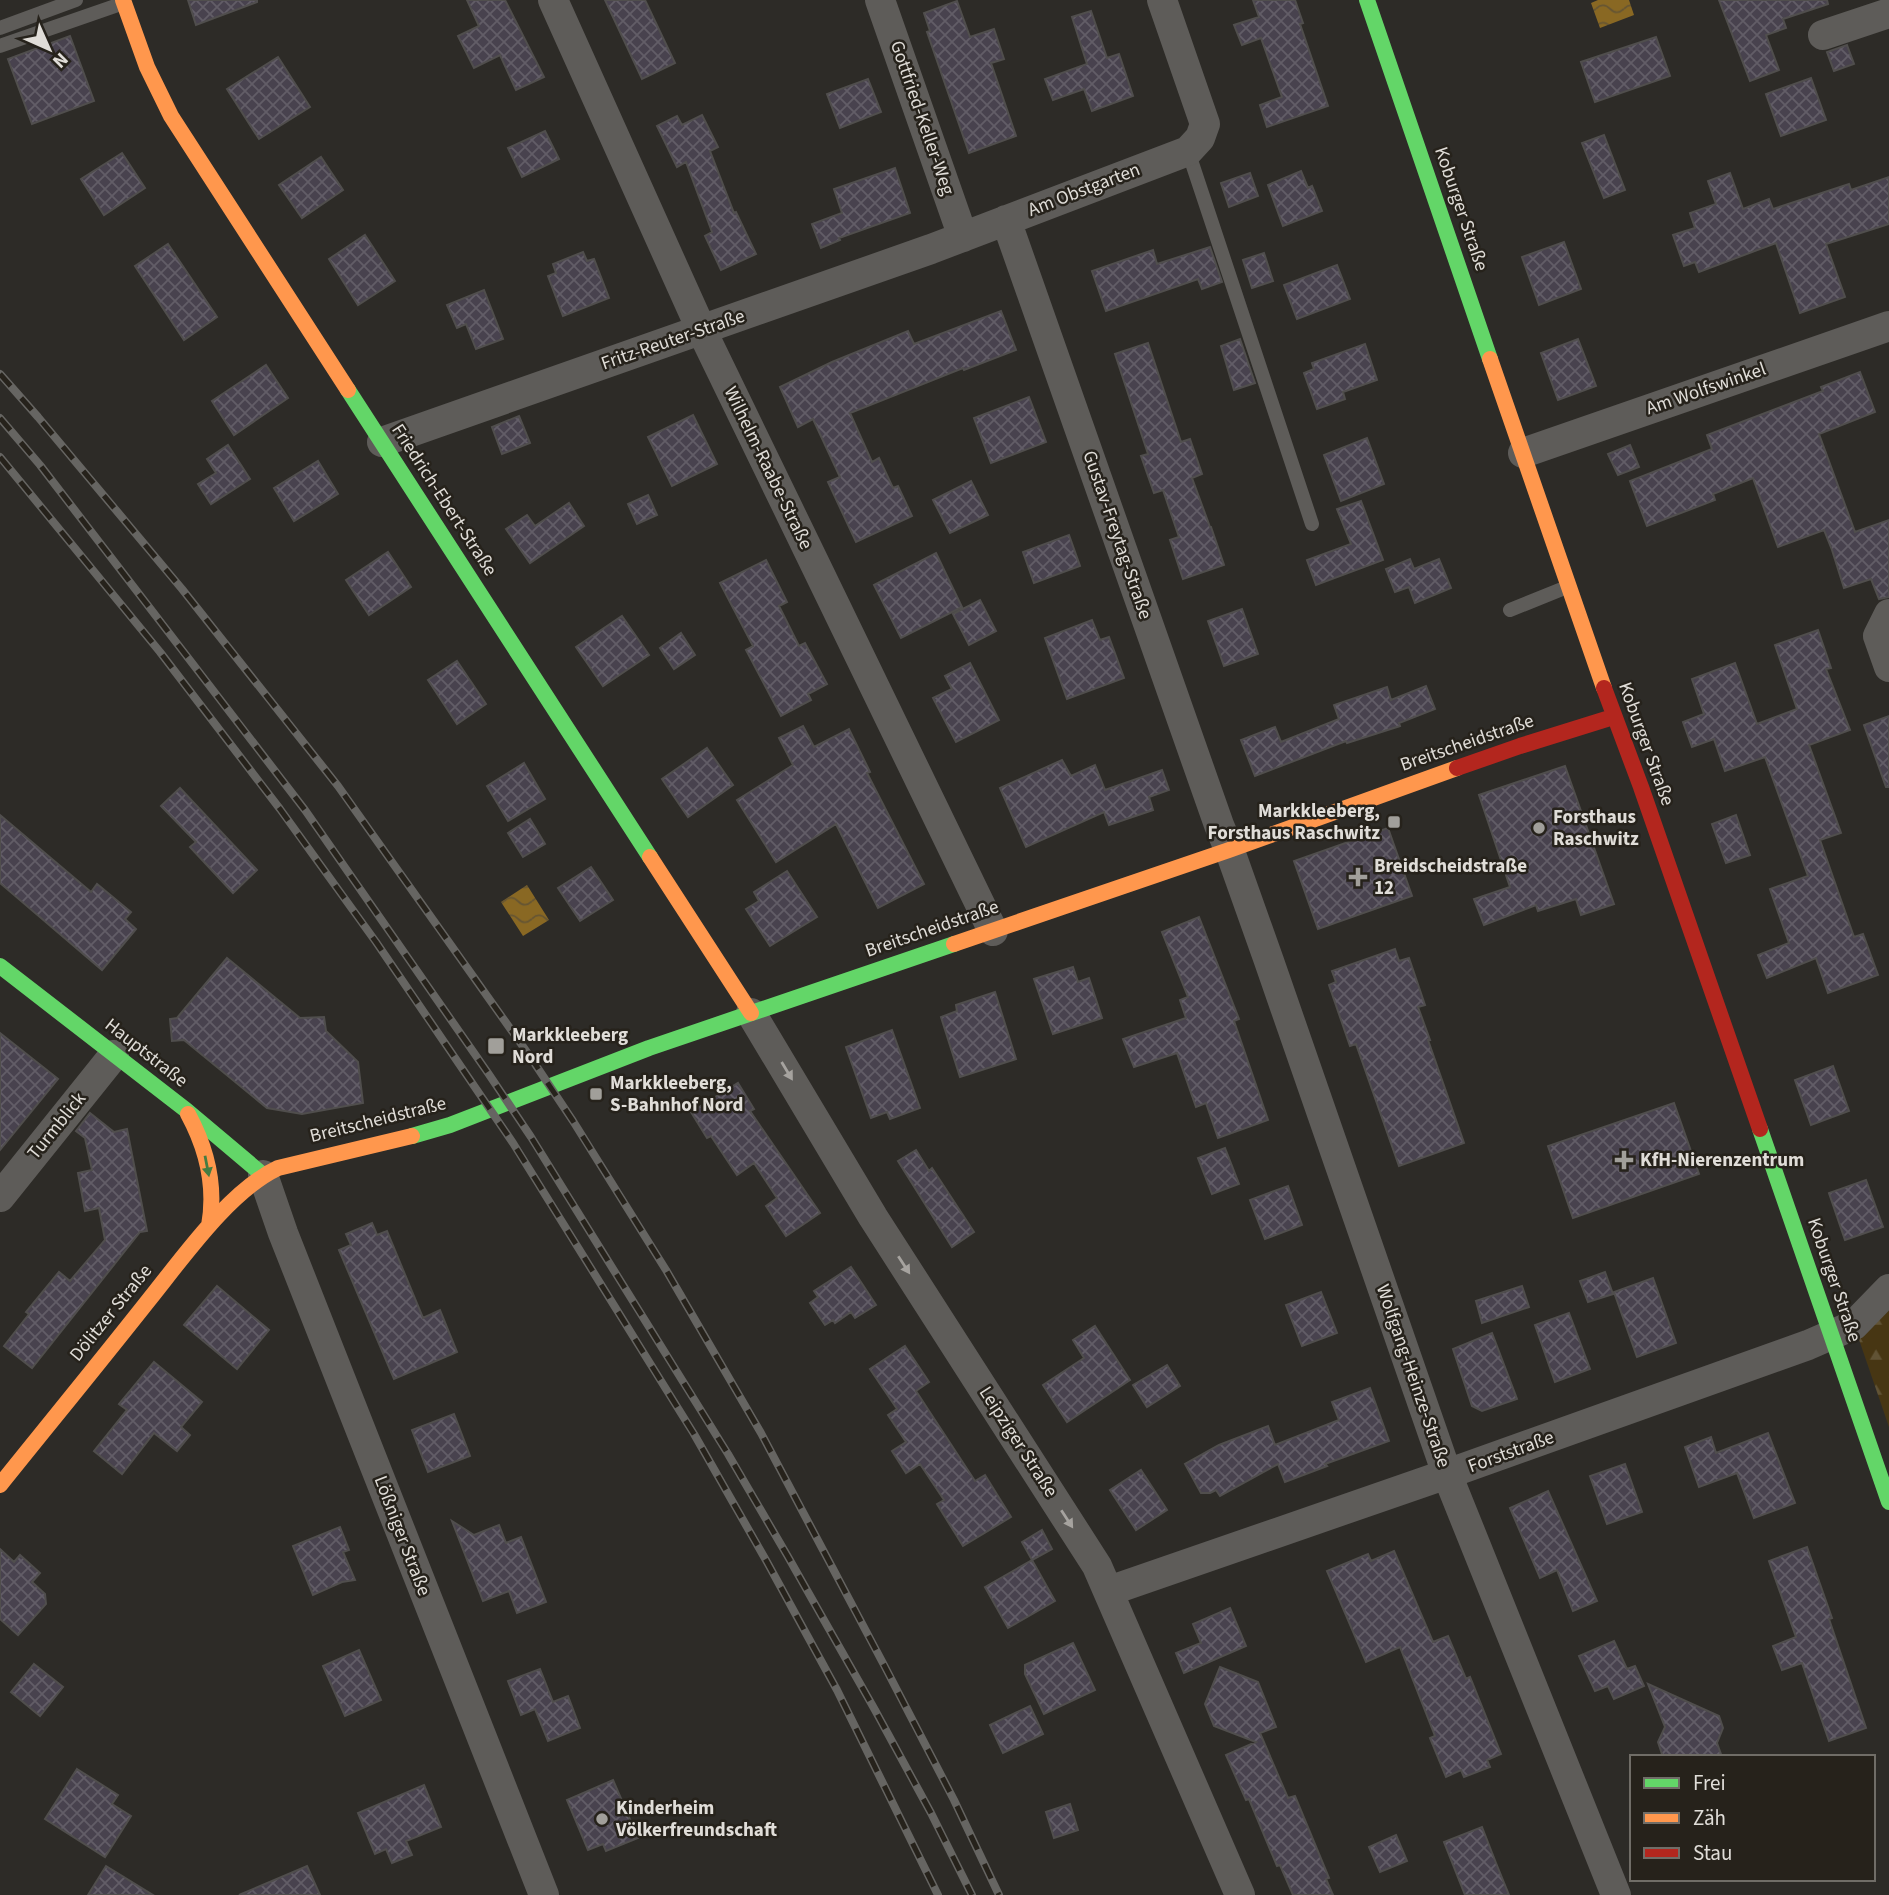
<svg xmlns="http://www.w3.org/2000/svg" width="1889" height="1895" viewBox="0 0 1889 1895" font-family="'Source Sans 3',sans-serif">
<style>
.forest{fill:url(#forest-firs)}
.water{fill:url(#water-waves)}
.building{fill:url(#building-cross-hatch);stroke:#504e4d;stroke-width:2}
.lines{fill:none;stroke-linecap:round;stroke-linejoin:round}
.lane{stroke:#5e5c59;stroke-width:14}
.street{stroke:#5e5c59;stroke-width:30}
.fast{stroke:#63d668;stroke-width:16}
.slow{stroke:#ff974d;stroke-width:16}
.jam{stroke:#b3261e;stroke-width:16}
.rail-casing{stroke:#666562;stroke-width:8}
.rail{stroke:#26221b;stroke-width:5;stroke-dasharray:16;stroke-linecap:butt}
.oneway{fill:#a6a39f}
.oneway2{fill:#447c42}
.poi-dot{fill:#a19f9a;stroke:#26221b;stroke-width:2.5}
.labels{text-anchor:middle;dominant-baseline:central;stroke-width:5;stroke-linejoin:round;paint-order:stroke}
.street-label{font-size:19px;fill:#e0ddd8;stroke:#26221b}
.poi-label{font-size:19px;font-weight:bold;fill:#e0ddd8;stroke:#26221b;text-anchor:start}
</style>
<defs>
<pattern id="forest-firs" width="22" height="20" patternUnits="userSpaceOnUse" patternTransform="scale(1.75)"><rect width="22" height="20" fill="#473613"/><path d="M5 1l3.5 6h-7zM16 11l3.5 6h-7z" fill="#615335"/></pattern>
<pattern id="water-waves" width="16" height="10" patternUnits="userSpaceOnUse" patternTransform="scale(1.75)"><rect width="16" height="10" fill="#896823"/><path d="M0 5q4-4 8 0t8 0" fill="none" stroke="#665532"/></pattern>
<pattern id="building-cross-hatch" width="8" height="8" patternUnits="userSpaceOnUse" patternTransform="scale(1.75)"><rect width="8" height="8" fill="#48424e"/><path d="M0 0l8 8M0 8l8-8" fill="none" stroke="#625d67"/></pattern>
</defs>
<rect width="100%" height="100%" fill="#2d2b27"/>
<path class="forest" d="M1889,1289V1427L1854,1325Z"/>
<path class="water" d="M1598,0H1629L1634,15L1600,28L1591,3Z
M527,885L549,920L523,936L501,902Z"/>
<path class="building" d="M188,0H257V2L196,25Z
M467,0H505L544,77L516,90L500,55L474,68L458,36L479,26Z
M605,0H645L675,63L642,79Z
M1253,0H1295L1303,23L1300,24L1328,106L1267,127L1260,105L1282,97L1261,38L1242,45L1234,25L1259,17Z
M1719,0H1827L1828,4L1783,19L1786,28L1766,35L1779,70L1750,81Z
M957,1L970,37L994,29L1004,59L991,63L1016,136L969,153L927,32L930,31L924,13Z
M1091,11L1107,58L1119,54L1133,96L1092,111L1084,89L1053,100L1045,79L1087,64L1072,17Z
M70,36L94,101L32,124L8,59Z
M1656,37L1670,76L1595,102L1581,62Z
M1847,45L1854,64L1834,71L1827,52Z
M278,57L310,107L259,139L227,89Z
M1811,78L1826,120L1781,136L1766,94Z
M868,79L881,112L840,128L827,94Z
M702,115L718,147L710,151L734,213L736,212L756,254L721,270L705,236L712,232L686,162L677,167L657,126L677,116L682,125Z
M545,131L559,159L522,177L508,148Z
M1604,135L1625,190L1604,198L1582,143Z
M122,153L145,188L104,215L81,179Z
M321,157L343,190L302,218L279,185Z
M895,168L910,213L839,238L840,240L821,248L812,224L842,213L834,189Z
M1301,171L1308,188L1312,186L1322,211L1283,226L1268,185Z
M1250,173L1258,196L1229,207L1221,183Z
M1730,173L1743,209L1769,199L1773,209L1849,184L1851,190L1889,177V224L1826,244L1845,297L1800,313L1776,243L1699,272L1695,262L1684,266L1673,235L1695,228L1690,213L1716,204L1708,181Z
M365,235L395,281L358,305L329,259Z
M1564,242L1581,289L1539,305L1522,257Z
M168,244L217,317L184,340L135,266Z
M1210,247L1222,282L1202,289L1198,279L1106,311L1092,271L1153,250L1157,264Z
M583,252L587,261L594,259L609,298L563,316L548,276L556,273L553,264Z
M1264,253L1273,281L1252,288L1243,260Z
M1337,265L1350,299L1297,319L1284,285Z
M484,290L503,339L476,349L466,324L457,328L447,305Z
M1001,311L1016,350L964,370L963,368L850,413L872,462L879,458L893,488L898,486L912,516L856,542L828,482L840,477L813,419L798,427L780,387L832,362L908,331L914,344Z
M1240,339L1255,383L1234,390L1221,346Z
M1578,339L1596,386L1558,400L1541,353Z
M1148,343L1181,442L1190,439L1202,474L1192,478L1210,527H1211L1224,565L1183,579L1170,540L1179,537L1163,490L1154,493L1141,456L1148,454L1115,354Z
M1365,344L1377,380L1343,392L1345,399L1317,409L1304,373L1314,369L1312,363Z
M266,365L288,398L234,435L212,401Z
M1860,372L1875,412L1819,434L1855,532L1889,520V597L1879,599L1871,579L1844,588L1832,550L1824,530L1778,547L1753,478L1713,494L1715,500L1647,526L1630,481L1712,449L1707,435L1823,391L1821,387Z
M1029,397L1046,442L991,463L974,418Z
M693,415L717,464L672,486L648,437Z
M519,416L530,443L502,454L492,427Z
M1367,438L1384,484L1341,501L1324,455Z
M228,445L250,479L211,504L198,484L216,473L207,459Z
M1630,445L1639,467L1618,475L1608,454Z
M318,461L338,494L294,521L274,488Z
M971,481L988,515L950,533L933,500Z
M648,495L657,515L637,524L628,504Z
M1361,501L1383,560L1316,585L1307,560L1351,544L1337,509Z
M569,503L584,526L530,563L506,529L527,515L535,526Z
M1069,535L1080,566L1034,583L1023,552Z
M388,552L411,587L369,615L346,580Z
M936,553L962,607L901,638L874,585Z
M1410,559L1414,569L1439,559L1451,588L1415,603L1409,587L1395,592L1386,569Z
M766,560L787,602L779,606L799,646L805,643L827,684L808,694L811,700L781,716L746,650L753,646L720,583Z
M980,600L996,631L969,645L953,614Z
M1242,609L1258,654L1224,666L1208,621Z
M622,616L649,655L603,686L576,647Z
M1092,620L1100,640L1109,637L1124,678L1067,699L1045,638Z
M1818,630L1831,668L1826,669L1850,730L1809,745L1841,833L1820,840L1854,937L1863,934L1878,975L1828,993L1816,958L1767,978L1758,955L1789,943L1770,889L1808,876L1765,757L1725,771L1714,739L1692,747L1683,722L1704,714L1692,679L1735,663L1757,724L1797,709L1775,645Z
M681,633L695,655L674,669L660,648Z
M457,661L486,704L457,724L428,680Z
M970,663L999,720L956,742L933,698L952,689L945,676Z
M1426,686L1435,709L1399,723L1400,726L1347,743L1346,741L1255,776L1241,740L1275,727L1281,742L1339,719L1334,705L1387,687L1391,700Z
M1889,716V787H1886L1864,725Z
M803,726L814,747L849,729L870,772L867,773L924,884L878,908L836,824L776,862L737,800L793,765L779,738Z
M707,748L733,785L688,817L662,779Z
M1062,760L1071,776L1095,765L1105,790L1162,770L1169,790L1149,797L1153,810L1109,825L1104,812L1026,847L1000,788Z
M524,763L545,799L508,821L487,786Z
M1565,766L1614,904L1581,915L1576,899L1538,911L1536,905L1484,925L1474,899L1510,887L1479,795Z
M180,788L257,870L233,893L190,847L196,842L161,806Z
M0,815L91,892L97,884L131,912L125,919L136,929L102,970L0,883Z
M1736,815L1750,855L1726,863L1712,824Z
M530,819L545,844L523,857L508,833Z
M1388,828L1412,896L1318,929L1294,861Z
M591,867L613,900L580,921L558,888Z
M787,871L817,917L770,946L746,909L759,901L754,892Z
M1199,917L1239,1019L1234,1021L1268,1120L1218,1138L1206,1103L1196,1107L1177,1053L1134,1067L1123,1039L1186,1018L1180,1000L1188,997L1162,932Z
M1395,949L1399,961L1409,958L1425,1005L1418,1007L1430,1040H1428L1464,1143L1399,1166L1356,1044L1350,1046L1329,985L1336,982L1332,971Z
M227,958L300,1018L324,1017L326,1031L358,1062L363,1103L302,1114L267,1108L184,1040L172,1041L170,1019L177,1018Z
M1073,967L1078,982L1089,978L1102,1018L1053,1034L1034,979Z
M995,992L1016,1059L960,1077L941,1017L957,1011L956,1005Z
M892,1030L920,1108L890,1119L887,1112L871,1118L846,1047Z
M0,1033L58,1079L0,1150Z
M1833,1066L1849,1111L1811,1125L1795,1080Z
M738,1083L754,1109L750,1111L820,1213L786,1236L766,1206L777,1198L754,1163L737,1175L711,1136L707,1138L691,1112Z
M1674,1103L1699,1174L1573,1218L1548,1146Z
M90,1113L114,1132L127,1129L147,1231L140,1232L32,1368L4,1346L29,1314L26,1312L59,1272L70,1281L105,1240L99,1208L85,1211L78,1173L92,1170L85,1138L76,1131Z
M1225,1148L1239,1184L1212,1194L1198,1158Z
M916,1150L929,1171L932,1168L974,1232L952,1247L898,1161Z
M1866,1180L1883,1227L1845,1240L1829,1193Z
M1288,1186L1302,1225L1265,1239L1250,1200Z
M372,1223L377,1235L387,1231L423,1318L440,1310L457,1352L394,1379L339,1250L351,1245L346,1234Z
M851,1267L876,1305L855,1318L851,1312L835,1323L833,1320L825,1325L810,1303L818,1297L814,1291Z
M1605,1272L1613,1294L1588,1302L1580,1281Z
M1653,1278L1676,1343L1637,1357L1614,1292Z
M217,1286L269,1330L237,1369L184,1325Z
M1522,1286L1529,1307L1482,1323L1476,1301Z
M1321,1292L1337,1333L1302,1346L1286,1305Z
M1569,1313L1590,1369L1555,1382L1535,1325Z
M1095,1326L1130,1380L1067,1422L1043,1385L1084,1358L1073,1340Z
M1492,1333L1517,1399L1482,1411L1472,1406L1453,1349Z
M905,1346L929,1382L916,1391L975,1481L985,1475L1011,1517L963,1546L937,1504L944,1500L920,1464L906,1473L892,1451L906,1442L888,1415L897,1409L870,1369Z
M154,1362L202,1402L181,1427L190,1435L177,1451L154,1433L122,1474L94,1451L127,1410L119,1404Z
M1167,1365L1180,1386L1147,1407L1133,1385Z
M1370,1388L1389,1441L1325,1464L1327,1466L1285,1482L1278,1464L1220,1496L1216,1490L1210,1493H1201L1185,1464L1219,1445L1268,1426L1275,1445L1339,1420L1332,1402Z
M454,1414L470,1456L428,1472L412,1430Z
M1768,1433L1795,1503L1754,1518L1737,1473L1699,1487L1685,1447L1711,1437L1716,1453Z
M1625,1464L1642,1512L1607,1524L1590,1476Z
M1141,1470L1167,1510L1136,1530L1110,1490Z
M1548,1491L1597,1601L1573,1611L1557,1570L1540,1578L1510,1508Z
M452,1521L474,1535L499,1525L506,1543L521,1537L546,1602L517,1613L509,1591L483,1601Z
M340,1527L349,1550L343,1552L355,1580L342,1582L313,1595L293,1546Z
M1042,1530L1052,1549L1032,1560L1055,1601L1008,1628L985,1587L1032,1560L1022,1542Z
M1807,1547L1832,1618L1829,1619L1866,1728L1829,1741L1802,1663L1782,1670L1773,1646L1796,1637L1769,1561Z
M0,1549L14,1562L20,1555L40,1573L32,1582L45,1594L46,1604L18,1635L0,1619Z
M1394,1551L1433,1642L1448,1636L1466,1679L1470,1677L1501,1754L1487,1760L1490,1767L1464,1777L1461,1770L1446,1777L1430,1738L1435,1736L1400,1647L1366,1662L1327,1571L1368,1554L1371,1561Z
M1230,1608L1246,1646L1184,1673L1176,1653L1201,1643L1193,1624Z
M1614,1641L1627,1669L1635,1666L1644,1686L1614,1699L1608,1686L1595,1691L1579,1656Z
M1073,1643L1095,1690L1044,1714L1025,1674V1665Z
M359,1650L381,1700L345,1716L323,1666Z
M34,1664L63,1687L40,1716L11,1692Z
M1220,1667L1258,1682L1276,1727L1260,1733L1288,1798L1295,1796L1329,1878L1326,1879L1333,1895H1293L1280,1865L1277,1866L1249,1799L1246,1800L1226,1755L1256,1742L1214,1726L1205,1704Z
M540,1669L553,1702L568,1696L580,1728L548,1741L535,1709L521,1715L508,1681Z
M1648,1684L1719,1716L1723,1728L1717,1743L1722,1757H1663L1658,1742L1665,1727Z
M1030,1706L1043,1734L1003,1753L990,1725Z
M77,1769L118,1795L112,1804L131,1816L105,1857L45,1819Z
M613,1780L638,1838L606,1851L603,1844L588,1850L567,1800Z
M424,1785L441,1827L406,1841L412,1855L392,1863L386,1849L375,1854L358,1813Z
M1070,1804L1078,1830L1054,1838L1046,1812Z
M1482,1827L1496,1863L1509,1895H1465L1444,1842Z
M1396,1835L1407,1861L1380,1872L1369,1847Z
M106,1866L153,1895H88Z
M307,1866L320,1895H239Z"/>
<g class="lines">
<path class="lane" d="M0,28L76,0
M0,46L121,4
M1188,151L1312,524
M1510,610L1567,587"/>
<path class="street" d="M553,0L701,329L993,931
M880,0L963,237
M1823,35L1889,13
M1006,220L1219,825L1231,854L1269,961L1447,1474L1616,1895
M382,442L931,249L1188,151L1200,138L1205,124L1162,0
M1523,453L1889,326
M1889,614L1878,636L1889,667
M751,1013L873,1217L1097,1566L1240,1895
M263,1175L283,1233L544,1895
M0,1197L114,1055
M1109,1591L1447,1474L1808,1345L1854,1325L1889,1289"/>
<path class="fast" d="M1367,0L1490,359
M348,390L650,857
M0,966L186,1110L263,1175
M1760,1129L1889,1502
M412,1136L450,1125L649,1048L954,944"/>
<path class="slow" d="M123,0L147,67L171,116L348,390
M1490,359L1604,688
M650,857L751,1013
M954,944L1229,850L1457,768
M188,1114C207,1149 216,1187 209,1226
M0,1485C49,1424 99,1363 148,1301C182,1259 229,1191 278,1168L412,1136"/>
<path class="jam" d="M1604,688L1641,787L1760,1129
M1457,768L1520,746L1613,717"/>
<defs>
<path id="rail" d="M0,374L38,417L182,589L338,786L529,1055L573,1121L666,1270L761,1433L884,1665L954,1800L999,1895
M0,418L40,465L305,810L488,1073L531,1137L728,1454L787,1555L875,1710L931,1813L972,1895
M0,457L160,652L280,809L376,942L513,1143L694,1434L767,1562L837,1690L938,1895"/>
</defs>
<use href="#rail" class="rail-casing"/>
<use href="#rail" class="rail"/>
</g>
<defs><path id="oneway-solid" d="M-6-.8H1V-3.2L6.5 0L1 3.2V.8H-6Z" transform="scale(1.75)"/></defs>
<g class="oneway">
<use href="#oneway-solid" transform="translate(787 1071) rotate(59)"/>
<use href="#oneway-solid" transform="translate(904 1265) rotate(57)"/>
<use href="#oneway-solid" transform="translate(1067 1519) rotate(57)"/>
</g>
<use class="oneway2" href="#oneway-solid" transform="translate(207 1166) rotate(79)"/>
<g class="poi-dot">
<rect x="1387" y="815" width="14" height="14" rx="3.5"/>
<circle cx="1539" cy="828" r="7"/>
<path d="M1354.5 866.5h7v7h7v7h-7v7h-7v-7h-7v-7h7z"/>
<rect x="487" y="1037" width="18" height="18" rx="3.5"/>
<rect x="589" y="1087" width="14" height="14" rx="3.5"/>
<path d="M1620.5 1149.5h7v7h7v7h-7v7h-7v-7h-7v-7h7z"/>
<circle cx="602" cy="1819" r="7"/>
</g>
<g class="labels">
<g class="street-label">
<text transform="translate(922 118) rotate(71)">Gottfried-Keller-Weg</text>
<text transform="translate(1084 190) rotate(-21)">Am Obstgarten</text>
<text transform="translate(1461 209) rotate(71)">Koburger Straße</text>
<text transform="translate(673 340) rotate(-19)">Fritz-Reuter-Straße</text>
<text transform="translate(1706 389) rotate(-19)">Am Wolfswinkel</text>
<text transform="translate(768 468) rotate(64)">Wilhelm-Raabe-Straße</text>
<text transform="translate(444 500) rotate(57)">Friedrich-Ebert-Straße</text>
<text transform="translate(1117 535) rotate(71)">Gustav-Freytag-Straße</text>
<text transform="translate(1467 743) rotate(-19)">Breitscheidstraße</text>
<text transform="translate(1646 744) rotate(70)">Koburger Straße</text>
<text transform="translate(932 929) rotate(-19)">Breitscheidstraße</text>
<text transform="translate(146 1053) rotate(38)">Hauptstraße</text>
<text transform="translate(378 1120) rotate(-14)">Breitscheidstraße</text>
<text transform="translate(57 1126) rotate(-51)">Turmblick</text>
<text transform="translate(1834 1280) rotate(71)">Koburger Straße</text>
<text transform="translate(111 1313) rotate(-51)">Dölitzer Straße</text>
<text transform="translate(1413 1376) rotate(71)">Wolfgang-Heinze-Straße</text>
<text transform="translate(1018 1442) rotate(57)">Leipziger Straße</text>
<text transform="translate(1511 1452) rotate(-20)">Forststraße</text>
<text transform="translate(402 1536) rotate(69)">Lößniger Straße</text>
</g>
<g class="poi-label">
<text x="1380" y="811" text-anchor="end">Markkleeberg,<tspan x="1380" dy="22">Forsthaus Raschwitz</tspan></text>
<text x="1553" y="817">Forsthaus<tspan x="1553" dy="22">Raschwitz</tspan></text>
<text x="1374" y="866">Breidscheidstraße<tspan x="1374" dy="22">12</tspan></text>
<text x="512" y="1035">Markkleeberg<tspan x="512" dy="22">Nord</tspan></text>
<text x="610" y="1083">Markkleeberg,<tspan x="610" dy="22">S-Bahnhof Nord</tspan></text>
<text x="1640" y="1160">KfH-Nierenzentrum</text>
<text x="616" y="1808">Kinderheim<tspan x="616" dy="22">Völkerfreundschaft</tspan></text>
</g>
</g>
<rect x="1630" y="1755" width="245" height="126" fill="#26221b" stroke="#706d67" stroke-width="2"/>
<rect x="1644" y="1778" width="35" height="10" fill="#63d668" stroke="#706d67" stroke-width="2"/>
<text x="1693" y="1790" font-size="21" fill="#e0ddd8">Frei</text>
<rect x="1644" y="1813" width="35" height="10" fill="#ff974d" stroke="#706d67" stroke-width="2"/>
<text x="1693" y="1825" font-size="21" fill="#e0ddd8">Zäh</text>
<rect x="1644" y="1848" width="35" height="10" fill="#b3261e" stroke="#706d67" stroke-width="2"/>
<text x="1693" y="1860" font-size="21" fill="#e0ddd8">Stau</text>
<g transform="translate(49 49) rotate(135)" stroke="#26221b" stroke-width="5" paint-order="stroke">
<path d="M0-5L12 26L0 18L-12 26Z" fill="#e0ddd8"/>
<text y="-10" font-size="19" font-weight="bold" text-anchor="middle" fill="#e0ddd8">N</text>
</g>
</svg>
